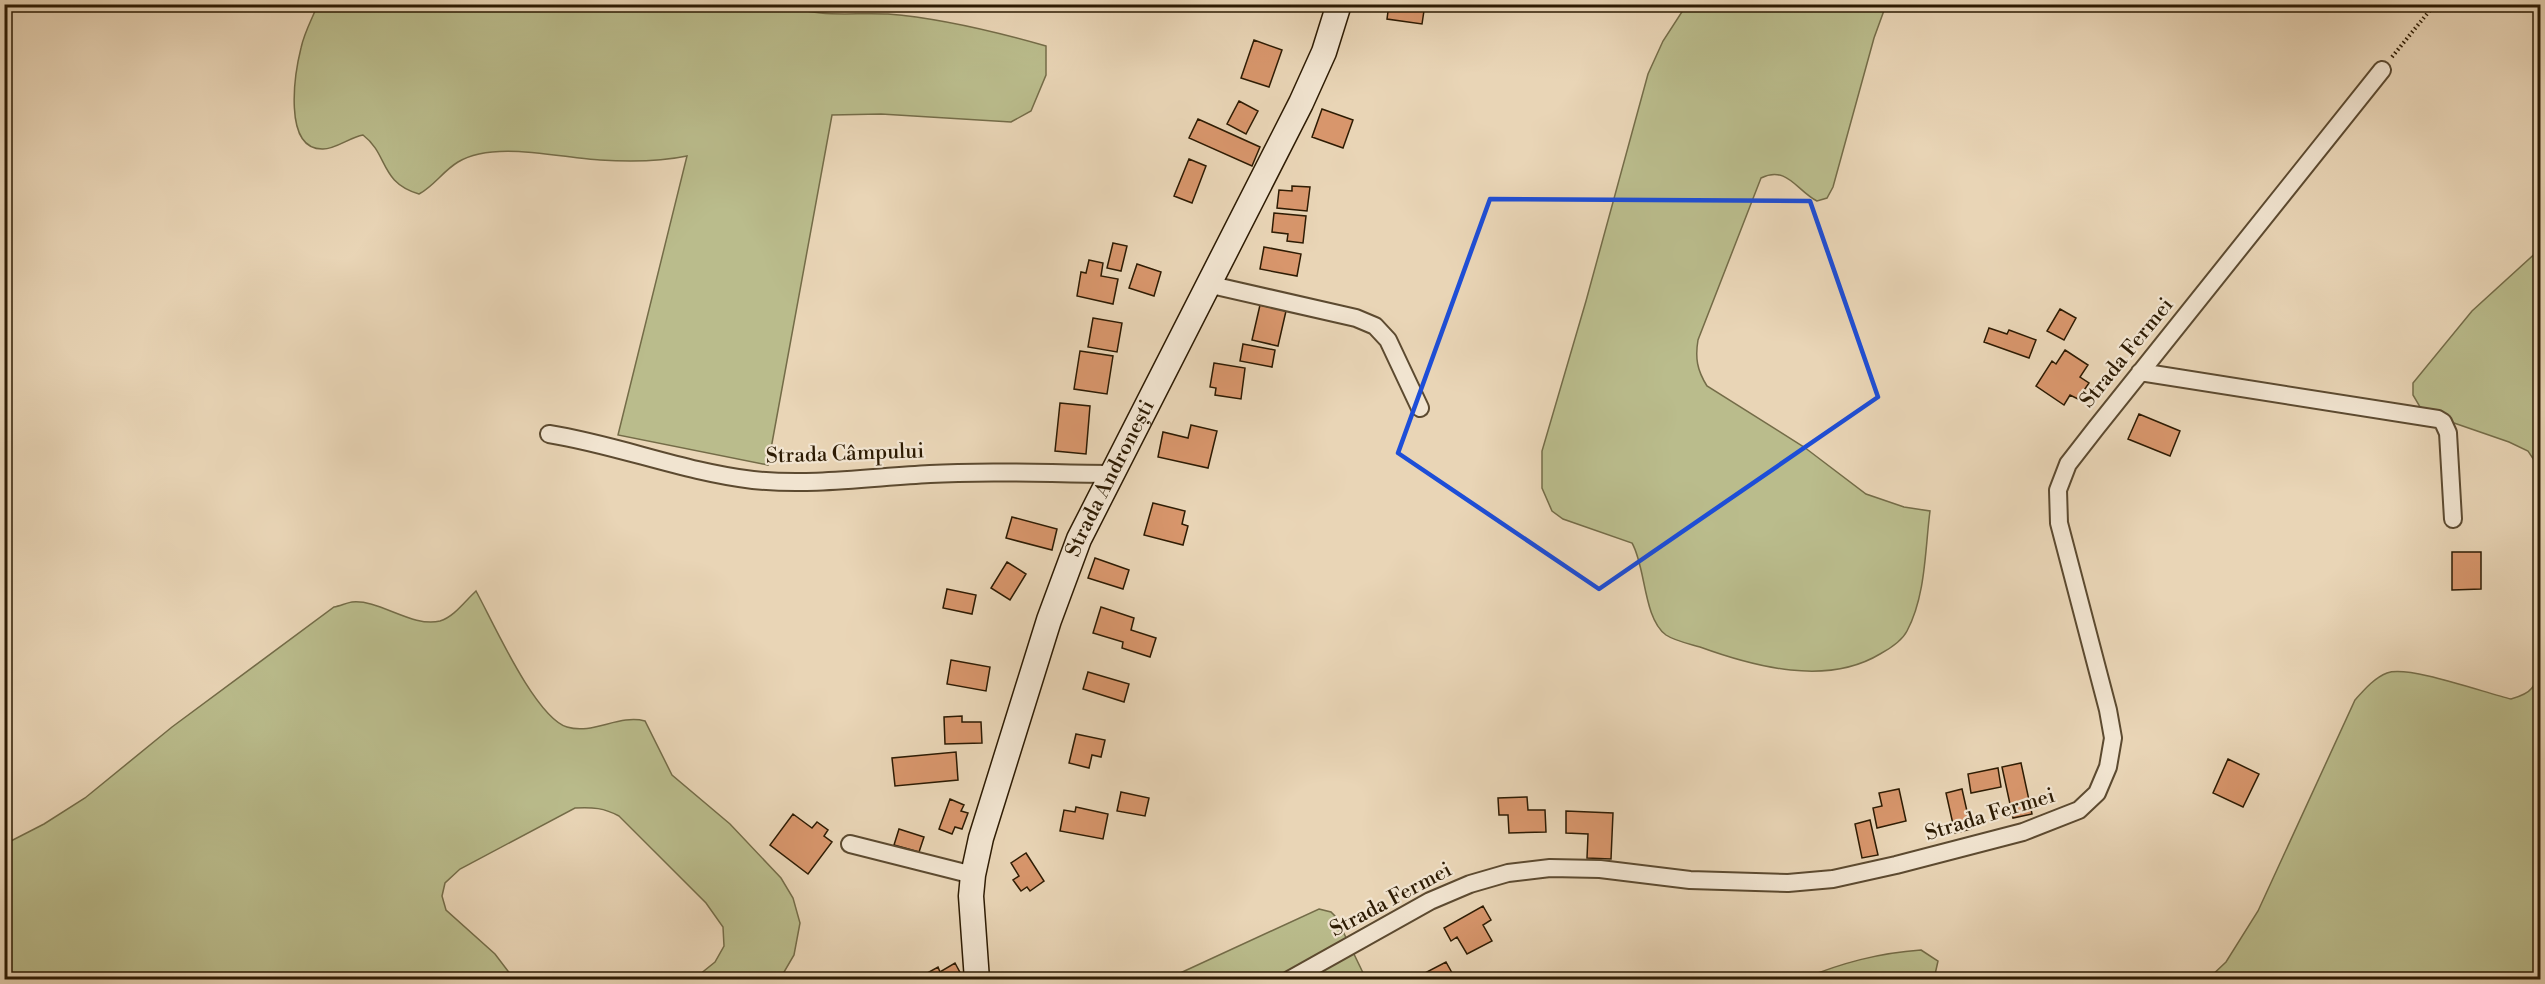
<svg xmlns="http://www.w3.org/2000/svg" width="2545" height="984" viewBox="0 0 2545 984" font-family="'Libre Bodoni',serif">
<style>
.green{fill:#babc8c;stroke:#746c48;stroke-width:1.5}
.building{fill:#d8966c;stroke:#2d1b03;stroke-width:1.5}
.lines{fill:none;stroke-linecap:round;stroke-linejoin:round}
.street-casing{stroke:#5c4a30;stroke-width:20}
.secondary-casing{stroke:#2d1b03;stroke-width:27}
.path{stroke:#2d1b03;stroke-width:4;stroke-dasharray:1.5 3;stroke-linecap:butt}
.street{stroke:#f1e4d0;stroke-width:16}
.secondary{stroke:#f1e4d0;stroke-width:24}
.marked{fill:none;stroke:#1d4ed8;stroke-width:4.5;stroke-linejoin:round}
.labels{text-anchor:middle;dominant-baseline:central;stroke-width:4.5;stroke-linejoin:round;paint-order:stroke}
.street-label{font-size:21px;fill:#2d1b03;stroke:#f1e4d0}
</style>
<rect width="100%" height="100%" fill="#e9d5b6"/>
<filter id="stains"><feTurbulence type="fractalNoise" baseFrequency=".00333" numOctaves="4"/><feColorMatrix values="0 0 0 0 .2 0 0 0 0 .09 0 0 0 0 .02 0 0 0 .5 -.17"/></filter>
<radialGradient id="worn" r=".72"><stop offset=".6" stop-color="#630" stop-opacity="0"/><stop offset="1" stop-color="#630" stop-opacity=".3"/></radialGradient>
<path class="green" d="M318,4H784C819,19 852,12 888,14C939,18 997,32 1046,46V75L1031,111L1011,122L881,114L832,115L768,465L618,435L687,156C658,162 630,162 600,160C561,158 493,140 458,162C443,171 434,186 419,194C379,182 389,155 363,135C350,137 336,149 323,149C282,150 295,72 301,48C304,33 312,19 318,4Z
M1687,4L1886,5L1874,38L1833,187L1827,198L1817,201C1797,191 1787,165 1761,178L1698,340C1695,358 1697,370 1707,386L1804,447L1866,494L1904,507L1930,511C1925,549 1926,595 1907,631C1902,641 1891,648 1880,654C1827,686 1755,667 1700,647C1690,644 1675,641 1666,635C1643,618 1646,567 1632,543L1563,519L1552,511L1542,488V451L1586,301L1648,74L1663,41Z
M2540,249V469L2528,451L2509,442L2454,423L2420,407L2413,395V383L2472,311Z
M476,591C493,622 535,717 567,727C593,735 619,714 645,721L672,775L730,824L781,878L793,898L800,923L794,955L780,979H694L715,962L724,946L723,927L706,903L619,816C604,808 593,807 575,808L460,869L445,883L442,896L446,910L495,954L514,979H5V844L44,824L85,798L172,727L334,607C340,606 346,603 352,602C379,599 412,628 440,621C454,617 465,601 476,591Z
M2540,662V979H2208L2226,962L2258,911L2355,700C2364,690 2374,678 2387,673C2409,665 2485,693 2511,699C2536,692 2535,685 2540,662Z
M1319,909L1331,912L1336,917L1366,979L1165,980Z
M1921,950L1938,961L1934,979H1802C1842,963 1878,953 1921,950Z"/>
<path class="building" d="M1389,4H1425L1422,24L1387,19Z
M1254,40L1282,50L1269,87L1241,78Z
M1239,101L1258,111L1246,134L1227,124Z
M1322,109L1353,120L1343,148L1312,137Z
M1198,119L1260,147L1252,166L1189,138Z
M1189,159L1206,166L1192,203L1174,196Z
M1292,186L1310,187L1307,211L1277,208L1279,190L1292,191Z
M1274,213L1306,216L1303,243L1287,241L1288,234L1272,232Z
M1113,243L1127,246L1121,271L1107,268Z
M1264,247L1301,254L1297,276L1260,269Z
M1089,260L1103,263L1101,276L1118,279L1113,304L1077,296L1081,272L1086,273Z
M1137,264L1161,272L1154,296L1129,288Z
M1260,305L1286,311L1278,346L1252,340Z
M2060,309L2076,318L2064,340L2047,331Z
M1093,318L1122,323L1117,352L1088,347Z
M1989,328L2007,334L2009,330L2036,340L2029,358L1984,342Z
M1243,344L1275,350L1272,367L1240,361Z
M2065,350L2088,365L2080,377L2089,383L2078,399L2070,395L2064,405L2036,386L2052,361L2056,364Z
M1080,351L1113,356L1107,394L1074,389Z
M1214,363L1245,368L1241,399L1215,395L1216,388L1210,387Z
M1060,403L1090,406L1086,454L1055,451Z
M2139,414L2180,431L2170,456L2128,439Z
M1191,425L1217,431L1208,468L1158,457L1163,432L1188,438Z
M1153,503L1185,511L1182,524L1188,526L1183,545L1144,535Z
M1012,517L1057,529L1052,550L1006,538Z
M2452,552H2481V589L2452,590Z
M1095,558L1129,570L1123,589L1088,578Z
M1007,562L1026,574L1010,600L991,588Z
M947,589L976,595L972,614L943,608Z
M1101,607L1134,618L1131,630L1156,638L1150,657L1122,648L1123,642L1093,633Z
M951,660L990,667L986,691L947,684Z
M1088,672L1129,684L1124,702L1083,689Z
M962,716V722H981L982,743L945,744L944,717Z
M1076,734L1105,740L1101,757L1092,755L1089,768L1069,763Z
M956,752L958,780L895,786L892,758Z
M2228,759L2259,774L2243,807L2213,793Z
M2021,763L2032,814L2013,818L2002,767Z
M1998,768L2001,787L1971,793L1968,774Z
M1899,789L1906,821L1877,828L1873,808L1882,806L1879,793Z
M1962,789L1971,829L1955,833L1946,793Z
M1121,792L1149,798L1145,816L1117,811Z
M1527,797L1528,810H1545L1546,832L1509,833L1508,815H1499L1498,798Z
M950,799L964,805L961,811L968,813L962,829L955,827L952,834L939,829Z
M1076,807L1108,814L1103,839L1060,831L1064,810L1075,812Z
M1566,811L1613,813L1611,859L1587,858L1588,834L1566,833Z
M793,814L812,828L817,822L828,830L824,836L832,842L808,874L770,845Z
M1870,820L1878,855L1862,858L1855,824Z
M899,829L924,837L919,852L894,845Z
M1026,853L1044,881L1030,891L1027,887L1021,891L1013,880L1019,876L1011,863Z
M1483,906L1491,920L1483,925L1492,941L1467,954L1457,937L1451,941L1444,928Z
M1446,962L1456,980H1421L1419,976Z
M955,963L963,978L960,980H922L920,977L938,967L940,972Z"/>
<g class="lines">
<defs>
<path id="street" d="M1207,284L1356,318L1375,326L1388,340L1420,408
M2140,372L2438,419L2443,422L2448,433L2453,519
M549,434C618,445 684,472 753,480C812,486 872,477 930,474C991,470 1052,474 1112,474
M850,844L973,875
M1289,980L1430,901L1470,884L1508,873L1550,868L1600,869L1690,880L1788,883L1833,879L1896,865L2023,832L2079,810L2097,793L2108,767L2113,738L2108,710L2059,523L2058,490L2068,464L2096,428L2382,70"/>
<g id="secondary">
<path id="s1" d="M977,980L971,896L973,875L981,838L1049,620L1079,539L1301,103L1324,52L1339,4"/>
</g>
</defs>
<use href="#street" class="street-casing"/>
<use href="#secondary" class="secondary-casing"/>
<path class="path" d="M2392,57L2435,4"/>
<use href="#street" class="street"/>
<use href="#secondary" class="secondary"/>
</g>
<path class="marked" d="M1490,199L1810,201L1878,397L1599,589L1398,453Z"/>
<g class="labels">
<g class="street-label">
<text transform="translate(2127 353) rotate(-51)">Strada Fermei</text>
<text transform="translate(845 454) rotate(-2)">Strada Câmpului</text>
<text stroke="none"><textPath href="#s1" startOffset="526">Strada Andronești</textPath></text>
<text transform="translate(1990 815) rotate(-17)">Strada Fermei</text>
<text transform="translate(1391 900) rotate(-28)">Strada Fermei</text>
</g>
</g>
<rect width="2545" height="984" fill="none" stroke="#e9d5b6" stroke-width="24"/>
<rect x="6" y="6" width="2533" height="972" fill="none" stroke="#2d1b03" stroke-width="3"/>
<rect x="12" y="12" width="2521" height="960" fill="none" stroke="#2d1b03" stroke-width="1.5"/>
<rect width="100%" height="100%" filter="url(#stains)"/>
<rect width="100%" height="100%" fill="url(#worn)"/>
</svg>
